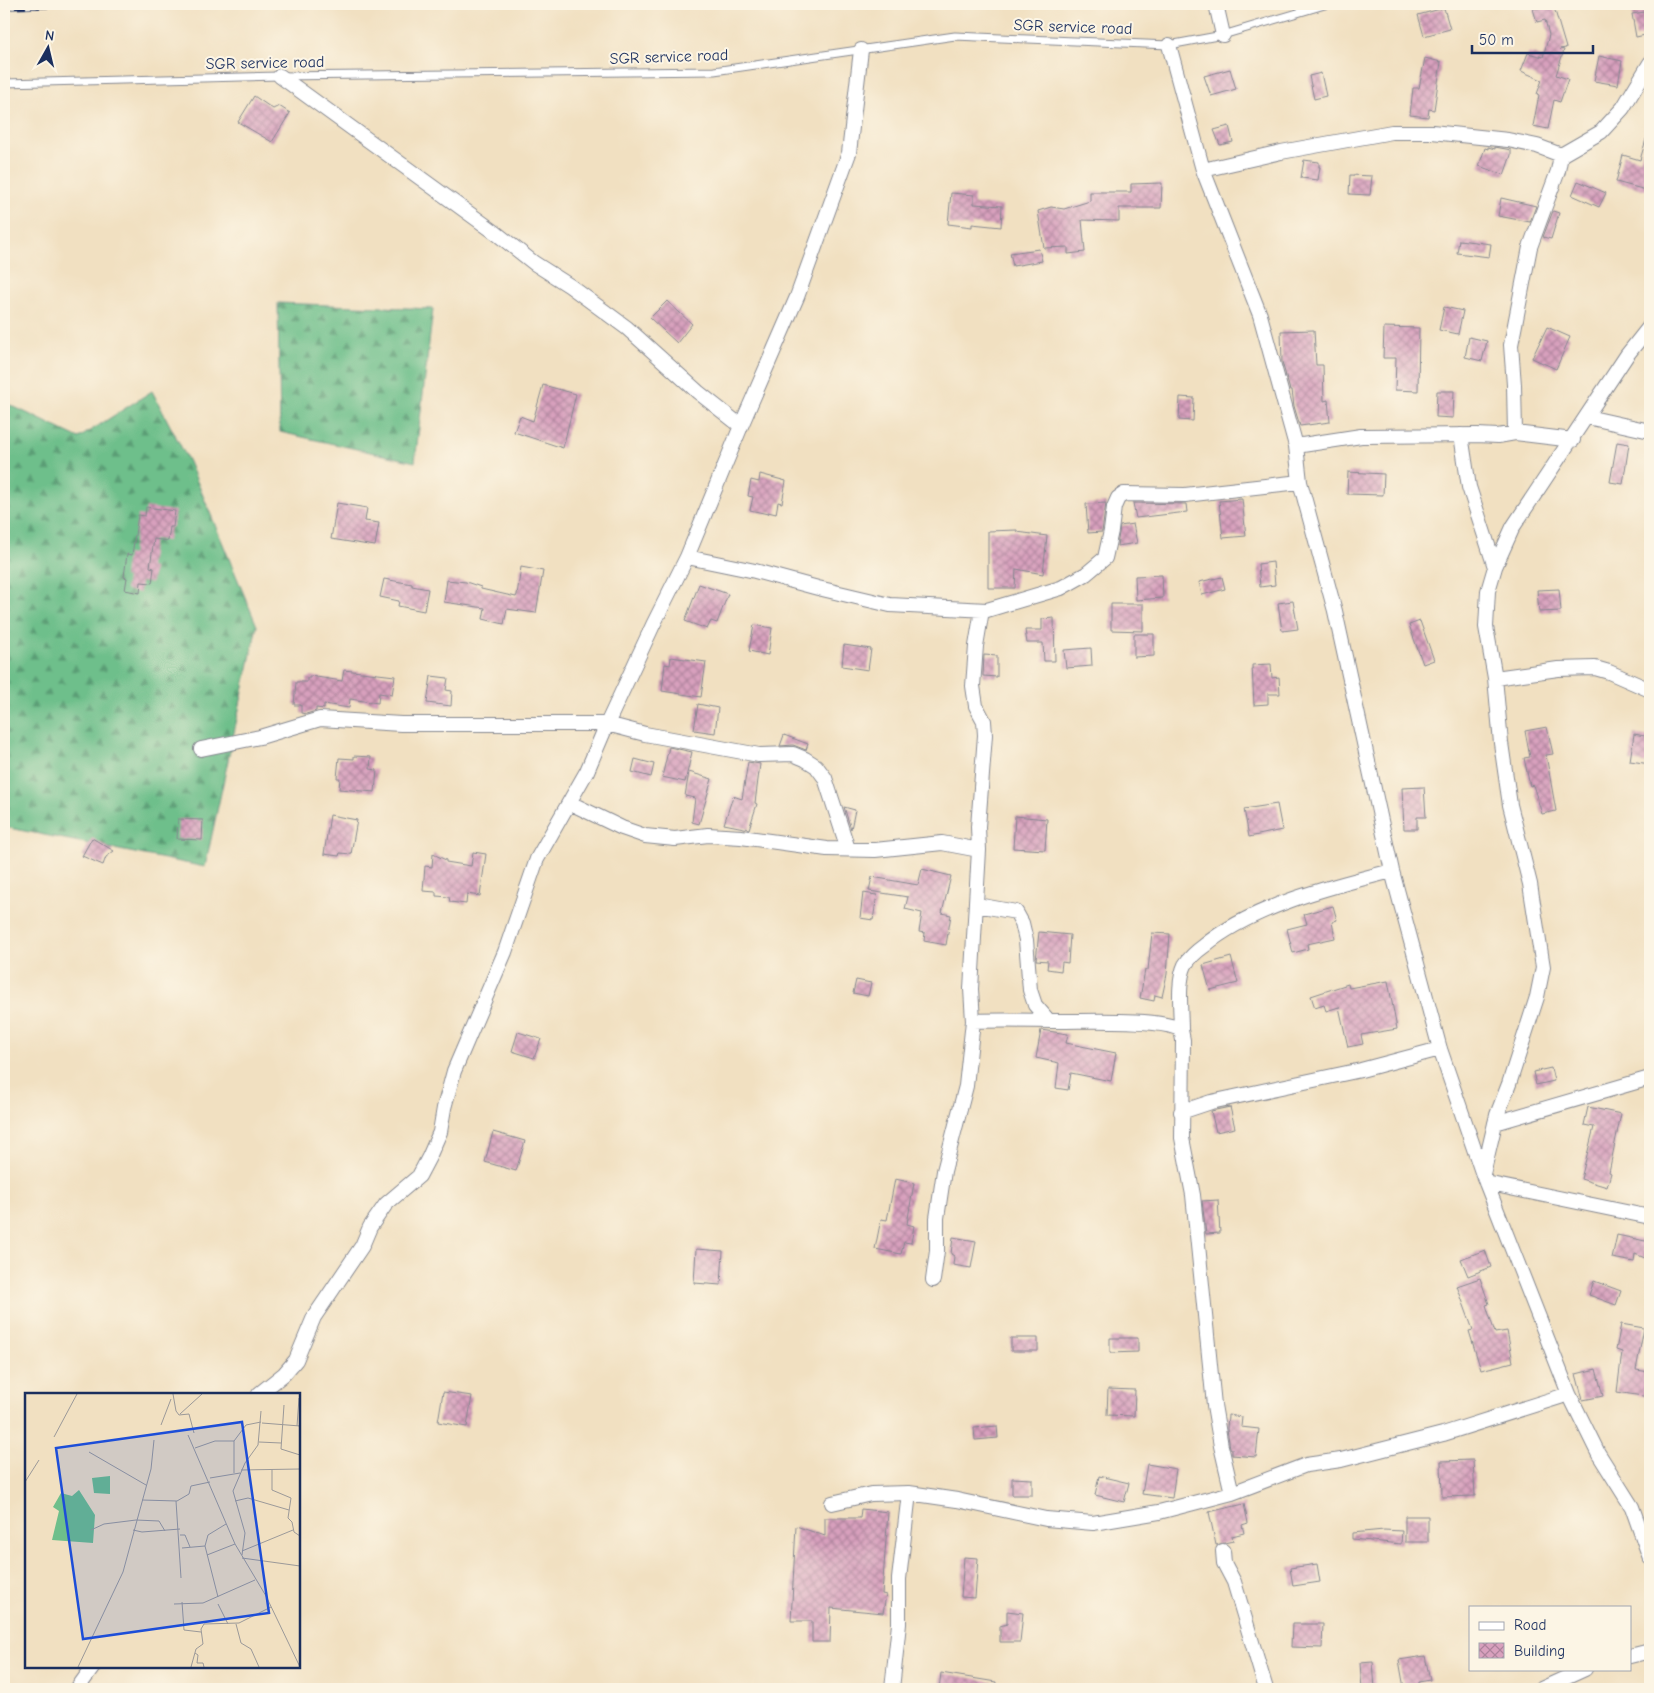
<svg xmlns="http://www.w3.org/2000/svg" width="1654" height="1693" viewBox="0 0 1654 1693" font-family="'Comic Neue',sans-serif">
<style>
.forest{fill:url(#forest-firs);stroke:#447774}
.building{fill:url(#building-cross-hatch)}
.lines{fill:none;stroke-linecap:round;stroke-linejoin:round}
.lane-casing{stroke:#868890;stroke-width:9}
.street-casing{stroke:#868890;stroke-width:16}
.lane{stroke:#fff;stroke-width:7}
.street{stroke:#fff;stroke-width:14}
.rail-casing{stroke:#1b2f5e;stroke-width:5.5}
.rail{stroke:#fcf5e5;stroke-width:4;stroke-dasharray:11;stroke-linecap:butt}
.labels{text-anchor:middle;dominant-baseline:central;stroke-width:4;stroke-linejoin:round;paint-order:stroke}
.street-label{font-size:16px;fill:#1b2f5e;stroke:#fcf5e5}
.inset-road{fill:none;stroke:#9b9999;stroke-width:1}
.view{fill:#1d4ed8;fill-opacity:0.15;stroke:#1d4ed8;stroke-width:2.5}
.inset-edge{fill:none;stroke:#1b2f5e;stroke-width:2.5}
</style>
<defs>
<pattern id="forest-firs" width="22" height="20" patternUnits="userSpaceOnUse" patternTransform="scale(1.25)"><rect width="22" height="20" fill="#6ebf8b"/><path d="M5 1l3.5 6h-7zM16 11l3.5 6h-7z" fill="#5a9c75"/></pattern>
<pattern id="building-cross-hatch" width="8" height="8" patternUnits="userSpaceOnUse" patternTransform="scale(1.25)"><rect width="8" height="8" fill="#d8a0bd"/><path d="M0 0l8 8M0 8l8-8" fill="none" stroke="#ae839d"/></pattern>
</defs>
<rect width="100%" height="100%" fill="#fcf5e5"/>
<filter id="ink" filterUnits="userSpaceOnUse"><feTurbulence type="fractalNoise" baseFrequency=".02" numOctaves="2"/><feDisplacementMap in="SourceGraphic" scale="10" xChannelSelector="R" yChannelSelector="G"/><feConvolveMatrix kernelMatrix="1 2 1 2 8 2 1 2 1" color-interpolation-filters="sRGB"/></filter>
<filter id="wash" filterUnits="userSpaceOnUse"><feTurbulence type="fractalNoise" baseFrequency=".0096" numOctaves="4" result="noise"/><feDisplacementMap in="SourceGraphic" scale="20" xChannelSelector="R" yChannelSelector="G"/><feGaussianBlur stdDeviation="1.12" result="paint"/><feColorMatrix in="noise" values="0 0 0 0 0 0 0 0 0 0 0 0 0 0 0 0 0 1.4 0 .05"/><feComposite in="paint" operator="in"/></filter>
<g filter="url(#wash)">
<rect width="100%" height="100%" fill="#f1e0c1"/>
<path class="forest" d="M278,303L433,309L415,462L280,432Z
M152,391L189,462L257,626L205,867L4,827V402L79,438Z"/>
<g id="blocks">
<path class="building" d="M1551,4H1553L1566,48L1560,49L1564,50L1556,75L1568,79L1560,102L1554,100L1548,129L1533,126L1539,95L1537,94L1542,80L1521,71L1528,53L1543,57L1549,35L1545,20L1537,22L1533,9Z
M1444,8L1450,29L1424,36L1418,15Z
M1650,11V34L1636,37L1632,14Z
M1599,56L1622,61L1618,85L1594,81Z
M1425,58L1441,62L1434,110L1429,109L1428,117L1410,115L1413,88H1419Z
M1230,69L1236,89L1211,96L1204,76Z
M1321,73L1326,96L1314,99L1309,76Z
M254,96L273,109L279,106L290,113L272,142L238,122Z
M1229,126L1233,142L1220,145L1214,130Z
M1647,136L1650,137V191L1616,182L1623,155L1640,160Z
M1488,147L1495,149V147L1511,150V155L1504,175L1479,166L1485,148L1488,149Z
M1304,160L1319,162V167H1320L1318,180L1301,178Z
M1350,175L1372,176L1370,195L1349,194Z
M1578,181L1606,193L1599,207L1572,195Z
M1162,183L1161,208H1119V221L1082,220L1085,252L1068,254V247L1044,248L1038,211L1051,207L1064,209L1090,201V192H1131V184Z
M951,193L974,195V204L1002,206L1001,227L972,224V227L948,224Z
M1501,198L1536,206L1530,222L1498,216Z
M1553,211L1559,213L1551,239L1543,237Z
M1459,240L1491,244L1489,257L1457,253Z
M1039,249L1042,261L1013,266L1010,253Z
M667,301L692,324L677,343L650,318Z
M1444,307L1463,311L1458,334L1439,330Z
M1384,327L1419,328L1418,391L1395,390L1396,358H1383Z
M1547,327L1570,337L1556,369L1532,358Z
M1314,330L1316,365H1323L1324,401L1328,400L1330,422L1300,426L1294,406L1292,390H1290L1282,362L1281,331Z
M1469,337L1487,341L1482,361L1465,357Z
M543,385L576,394L563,448L514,432L520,416L533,421Z
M1437,391H1454L1453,418L1436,417Z
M1180,397L1194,398L1193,421L1179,420Z
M1617,442L1629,444L1623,484L1610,482Z
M1348,472L1384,474L1383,495L1347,494Z
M760,474L786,481L782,503L778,502L776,514L768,512V514L750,510L753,497L748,496L751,480L759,482Z
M1242,499L1246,536L1223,538L1219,501Z
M337,503L367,508L365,521L379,523L375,546L331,539Z
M1106,503L1102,532L1088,533L1086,504Z
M1133,503L1186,504L1187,512L1136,518Z
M146,507L175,511L173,527H170L168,541L154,539L150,567L154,568L152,583L141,582L140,593L125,590L127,578L124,577L127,554L132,555L138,515L145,516Z
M1133,524L1137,543L1117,546L1120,526Z
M1017,530V532L1047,536L1043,574L1016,569L1015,588H988V531Z
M1273,562L1275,585L1260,587L1258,564Z
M521,567L543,571L536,613L507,609L504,624L483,619L485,608L444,602L447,580L466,582L481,587V589L516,597L517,595Z
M1162,575L1163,598L1136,600L1135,576Z
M1222,577L1225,589L1202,595L1199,582Z
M384,579L412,584V586L428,589L424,611L398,606L399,601L380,597Z
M699,584L728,594L717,623L711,621L707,629L685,621Z
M1559,589L1561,611L1539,612L1537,590Z
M1293,601L1298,629L1282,631L1278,603Z
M1111,604H1143V631L1111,630Z
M1054,618L1055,661H1044L1043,643H1027L1025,630H1042V619Z
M1420,621L1434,660L1423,664L1409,625Z
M754,625L772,628L768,655L749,651Z
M1134,634H1154V656L1134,657Z
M844,645L871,649L868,670L842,666Z
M1091,648L1092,666L1066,668L1064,650Z
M984,655L997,656V677L983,676Z
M671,657L706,662L701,697L662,691L665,664L670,665Z
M1271,664L1272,678L1279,677L1280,694H1268V704L1254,705L1252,665Z
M344,670L395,676L392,695L379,693L378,703L350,699L349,708L324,704V709L316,708V711L306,714L301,713V705H294L296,682H307V678H310V676L342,681Z
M431,676L448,678L446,690L452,691L451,706L427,703Z
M698,704L718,708L715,733L694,730Z
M1547,727L1553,754L1546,755L1556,811L1542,814L1533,785L1530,786L1524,758L1530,757L1525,731Z
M1634,734L1650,737V764L1630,761Z
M784,735L808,744L806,750L793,745L780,746Z
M669,747L692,752L685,782L662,777Z
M354,756L371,757L370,769L377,770L375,792L339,789L340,778H337L339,758L354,759Z
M635,759L654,764L651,777L632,772Z
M748,762L760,764L755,803L757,804L749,829L724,824L733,796L742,799Z
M689,772L712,779L699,824L692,822L695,798L685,796Z
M1424,787L1426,817H1417V829H1404L1402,788Z
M1277,804L1282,830L1249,837L1244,809Z
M844,807L855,810L851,829Z
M330,815L357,820L351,854L340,853L339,856L324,854Z
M1015,816L1047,819L1045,850L1013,848Z
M178,819L203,820L202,840L177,839Z
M92,838L114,851L106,857L103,865L82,856Z
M473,852L486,854L480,896L467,894L466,904L450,902L449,897L436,896V892L423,891L425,866L432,867L433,854L446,860V862L471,866Z
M922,869L951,876L942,913L951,915L946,945L924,941L925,933L919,932L922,913L905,909L908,897L869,891L872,877L918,885Z
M863,893L877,895L873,920L860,918Z
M1333,906L1337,920L1332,922L1335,938L1307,944L1308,949L1293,953L1287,929L1307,924L1304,914Z
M1039,932L1070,935L1068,963L1062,962L1061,971L1047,969L1048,961L1036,960Z
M1152,933L1170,934L1167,974L1162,997L1155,995L1154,1001L1140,998L1145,970H1148Z
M1231,957L1238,983L1210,990L1203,965Z
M856,980L871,983L868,996L853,993Z
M1388,981L1397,1029L1361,1035L1363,1044L1348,1047L1339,1007L1326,1011L1324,1005L1315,1008L1311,996L1348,984L1349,988Z
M1041,1030L1068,1034L1066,1043L1116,1053L1111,1081L1071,1073L1068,1090L1056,1088L1059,1063L1036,1058Z
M518,1032L541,1039L534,1058L512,1051Z
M1551,1068L1554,1081L1536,1085L1533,1072Z
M1230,1107L1235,1128L1216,1132L1211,1111Z
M1588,1107L1621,1114L1609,1172L1611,1173L1607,1187L1581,1179L1594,1127L1584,1125Z
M493,1132L525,1141L516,1171L485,1162Z
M895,1179L914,1183L907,1224L914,1226L911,1243L904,1242L901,1254L875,1249L881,1219L887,1220Z
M1218,1200L1220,1233L1206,1234L1202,1201Z
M1617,1235L1650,1242V1260L1635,1254L1634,1262L1612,1258Z
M953,1237L976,1241L971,1268L953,1265L954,1256L951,1254Z
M696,1249L723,1251L721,1285L694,1283Z
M1485,1250L1491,1267L1468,1276L1461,1259Z
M1480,1278L1489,1304L1486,1305L1495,1333L1507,1331L1513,1362L1481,1370L1469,1331L1473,1330L1457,1286Z
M1594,1281L1621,1291L1616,1305L1589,1295Z
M1621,1324L1644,1328L1636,1370L1650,1372L1649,1397L1617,1392L1622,1352L1616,1350Z
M1011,1338H1038V1351H1011Z
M1110,1338H1138V1352L1110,1353Z
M1596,1369L1603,1396L1583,1400L1576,1374Z
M1108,1389L1135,1390L1134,1416L1107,1415Z
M443,1392L472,1396L467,1427L438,1422Z
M1228,1415L1242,1417L1241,1427L1259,1429L1256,1457L1232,1455V1449L1230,1448L1227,1429Z
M997,1426L998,1438L975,1440L974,1428Z
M1473,1460L1475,1496L1442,1497L1441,1461Z
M1147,1464L1176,1469L1172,1498L1142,1494Z
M1099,1476L1129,1483L1124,1502L1095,1495Z
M1012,1478L1032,1479V1495H1012Z
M1244,1504L1248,1523L1242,1525L1244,1533L1232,1536L1233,1541L1216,1545L1209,1512Z
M861,1509L888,1512L882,1594L886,1595L883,1613L831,1608L830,1642H812V1621H791L796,1526L825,1536V1518H860Z
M1405,1516H1428V1542H1405Z
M1384,1530L1402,1531L1401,1544L1352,1539V1533Z
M964,1557L978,1558L975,1598L961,1597Z
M1317,1564L1320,1582L1293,1586L1290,1568Z
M1007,1611L1023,1613L1020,1642H1000V1626L1007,1624Z
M1292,1624H1323L1322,1648L1291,1647Z
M1425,1656L1430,1680L1419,1682V1685L1404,1688L1399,1660Z
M1373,1662L1375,1689H1362L1360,1663Z
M941,1673L996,1682L995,1689H939Z"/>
</g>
</g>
<g filter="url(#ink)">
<use href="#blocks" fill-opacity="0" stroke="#868890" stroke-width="1"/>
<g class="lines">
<defs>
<path id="lane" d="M4,83L280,76L714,71L955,36L1169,45L1223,35L1328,4"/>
<path id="street" d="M1216,4L1223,35
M1169,45L1203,170L1260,315L1296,446L1300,482L1335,611L1392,871L1440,1049L1483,1175L1569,1394L1598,1453L1632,1507L1650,1558
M280,76L496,233L534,263L570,286L627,328L698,392L741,426
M1203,170L1281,152L1392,132H1432L1508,140L1537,146L1561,155
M1587,417L1650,431
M1515,433L1514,385L1511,345L1530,247L1558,171L1561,155L1601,132L1623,108L1650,63
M1461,435L1469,487L1495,567
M1296,446L1361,436L1477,435L1498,436L1515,433L1573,440
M687,557L755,571L818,588L890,605L987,610L1061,588L1086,574L1105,558L1111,531L1114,507L1118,498L1124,494L1185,495L1300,482
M1495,678L1558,669L1595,668L1609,672L1650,690
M201,749L260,737L320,719L401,724H607L645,734L759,755L793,754L805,759L816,766L825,778L848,849
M570,803L622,828L645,836L675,839L708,835L741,837L827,849L875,850L942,843L979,850
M977,905L1016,912L1022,923L1026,940L1030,990L1035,1005L1048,1020
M973,1021C1004,1020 1035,1021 1066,1021C1089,1021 1163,1018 1181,1030L1183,1040L1182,1138L1193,1195L1214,1405L1221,1446L1232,1493
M1181,1030C1181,1011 1177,982 1185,965C1190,957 1197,951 1204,946C1252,906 1332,886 1392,871
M1181,1112L1211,1102L1361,1070L1440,1049
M1495,1123L1650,1078
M1483,1174L1497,1115L1509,1084L1537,997L1543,967L1530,884L1510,805L1501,743L1495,678L1486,627L1488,591L1495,567L1513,527L1627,355L1650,326
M1486,1183L1650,1217
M933,1280L937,1251V1218L944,1171L966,1086L973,1021L971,989L979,850L978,827L985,735L984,721L976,706L973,686L976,646L982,610
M259,1394L284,1374L296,1360L314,1317L362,1246L370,1227L386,1204L419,1176L429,1157L440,1132L444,1108L454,1071L505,952L537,859L587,771L607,724L653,625L687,557L741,426L797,297L849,153L861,50
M832,1503L871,1494L909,1493L957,1500L1046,1519L1093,1523L1159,1512L1232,1493L1306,1465L1341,1460L1443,1434L1569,1394
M1223,1551L1224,1563L1234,1582L1266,1689
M1630,1656L1650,1651
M77,1689L93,1667
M892,1689L899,1624V1579L909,1493
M1541,1689L1585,1669"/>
</defs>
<use href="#lane" class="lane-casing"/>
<use href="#street" class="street-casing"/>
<use href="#lane" class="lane"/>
<use href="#street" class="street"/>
<defs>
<path id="rail" d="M4,7L112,4"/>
</defs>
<use href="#rail" class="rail-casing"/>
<use href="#rail" class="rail"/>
</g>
</g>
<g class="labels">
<g class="street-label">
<text transform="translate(1073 27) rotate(2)">SGR service road</text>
<text transform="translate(669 57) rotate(-2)">SGR service road</text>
<text transform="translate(265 63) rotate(-1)">SGR service road</text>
</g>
</g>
<g transform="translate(25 1393)">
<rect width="275" height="275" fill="#f1e0c1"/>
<path d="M85,83V101L69,100L67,85ZM54,97L70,122L68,150L27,147L34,118L28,114L36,100L47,103Z" fill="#6ebf8b"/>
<path class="inset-road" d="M148,1L151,18L154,22L164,21L169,40M259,12L256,56L275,62M155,21L177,1M237,30L275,33M136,32L146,6M272,33L274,5M163,42L210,151L241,203L275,274M29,44L52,1M234,49L256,50M170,55L190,48H209M64,59L121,92M247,76V97L266,105L263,125L267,129L269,139L275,143M216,77L275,76M209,80V48L221,32L236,29M185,85L215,80M0,89L14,67M117,107L152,108L164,101L166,93L185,89M151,108L156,185M210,108L223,105L264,117M66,137L79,131L111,127L134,128L140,138M108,137L117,139L155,136M155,142H160L165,154M180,153L183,142L201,131M157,155L180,153L193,204M217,158L268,137M182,162L210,151M217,162L220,140L208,98L220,70L233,52L236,18M217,165L275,173M157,209L159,237L176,239M149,211L178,210L230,187M193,211L203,231M211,231L216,250L226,256L234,274M170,260L173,262L172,270H178L179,274M53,274L98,179L126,76L129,47M166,274L171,256L178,251L176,236L179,231L214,230L246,214"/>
<path class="view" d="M217,29L244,220L58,246L31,55Z"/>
<rect width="275" height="275" class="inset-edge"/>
</g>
<rect width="1654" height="1693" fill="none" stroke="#fcf5e5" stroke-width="20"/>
<rect x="1469" y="1606" width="162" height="65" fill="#fcf5e5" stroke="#a2a6af"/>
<rect x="1479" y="1622" width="25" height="8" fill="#ffffff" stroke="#a2a6af"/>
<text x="1514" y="1630" font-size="15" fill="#1b2f5e">Road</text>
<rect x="1479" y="1643" width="25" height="15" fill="url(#building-cross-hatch)" stroke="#a2a6af"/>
<text x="1514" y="1656" font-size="15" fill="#1b2f5e">Building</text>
<g transform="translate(48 48) rotate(8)" stroke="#fcf5e5" stroke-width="4" paint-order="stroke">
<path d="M0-4L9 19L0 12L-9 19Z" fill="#1b2f5e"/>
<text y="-8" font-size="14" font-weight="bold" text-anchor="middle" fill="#1b2f5e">N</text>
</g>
<path d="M1472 45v8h121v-8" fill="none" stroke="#1b2f5e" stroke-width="2.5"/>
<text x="1479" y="45" font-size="15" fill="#1b2f5e" stroke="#fcf5e5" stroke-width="4" paint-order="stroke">50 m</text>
</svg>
